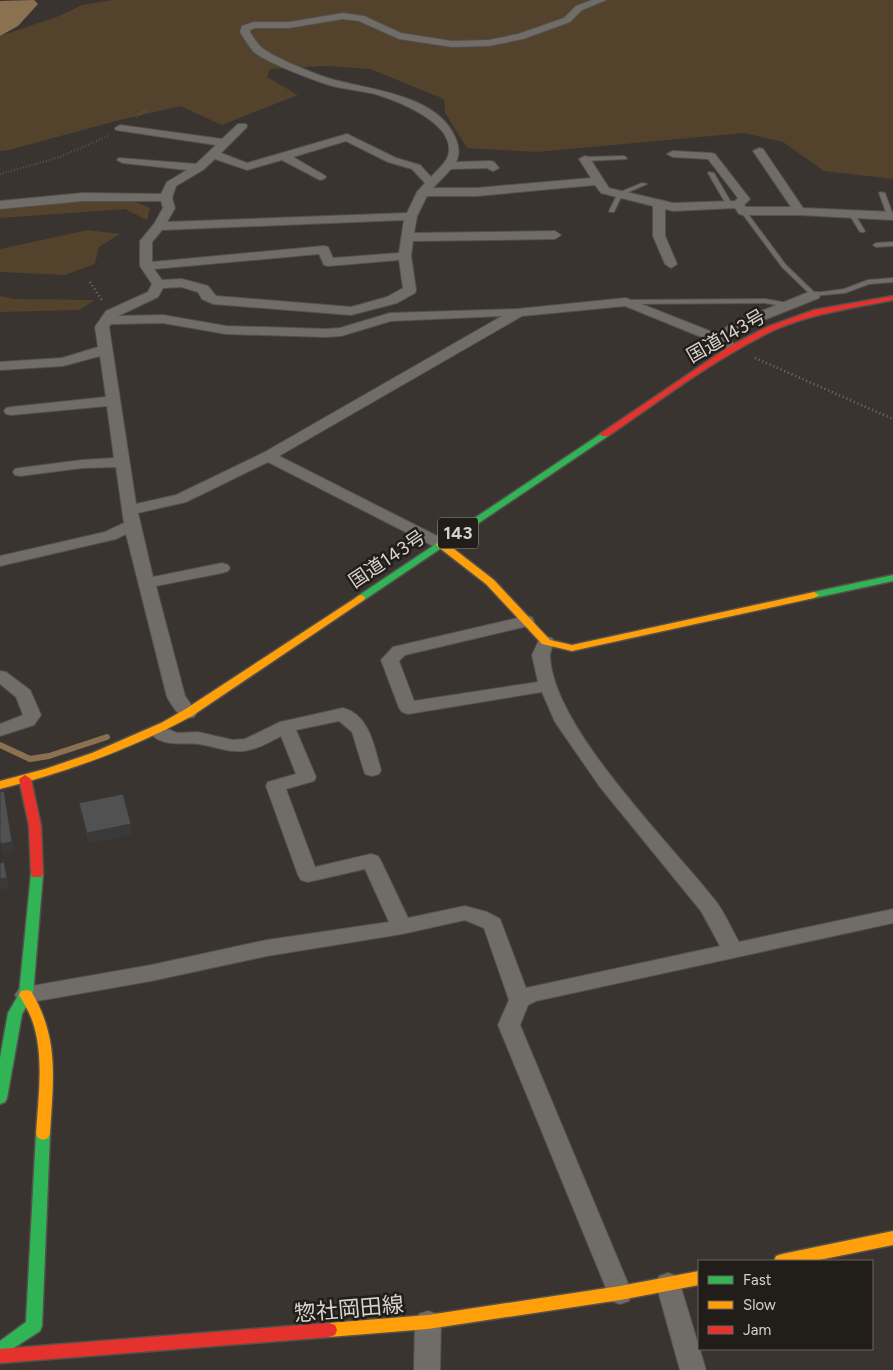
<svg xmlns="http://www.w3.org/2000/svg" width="893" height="1370" viewBox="0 0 893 1370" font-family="Figtree,'Noto Sans JP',sans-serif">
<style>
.green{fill:#53422c}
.water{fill:#8b7151}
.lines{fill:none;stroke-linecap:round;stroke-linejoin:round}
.stream{stroke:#8b7151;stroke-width:6}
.lane-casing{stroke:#54504c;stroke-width:2}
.street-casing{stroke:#54504c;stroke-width:2}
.fast-casing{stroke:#54504c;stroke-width:3}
.slow-casing{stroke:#54504c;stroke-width:3}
.jam-casing{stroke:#54504c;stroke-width:3}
.path-far1{stroke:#75726f;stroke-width:2;stroke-dasharray:0.5 2.5;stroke-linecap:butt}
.path{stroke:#75726f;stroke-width:2.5;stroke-dasharray:1 3;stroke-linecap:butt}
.lane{fill:#706d69;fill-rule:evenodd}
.street{fill:#706d69;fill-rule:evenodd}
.fast{fill:#30b455;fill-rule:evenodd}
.slow{fill:#ff9f0a;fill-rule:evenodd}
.jam{fill:#e5322d;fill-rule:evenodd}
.wall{fill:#464646}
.shaded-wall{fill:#393939}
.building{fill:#515151;stroke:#393939}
.labels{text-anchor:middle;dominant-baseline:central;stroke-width:5;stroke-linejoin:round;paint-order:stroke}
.shield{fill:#211d18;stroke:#a09c96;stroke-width:1}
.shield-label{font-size:18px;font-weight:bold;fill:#d7d2cc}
.street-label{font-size:19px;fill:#d7d2cc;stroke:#211d18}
.near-street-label{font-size:22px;fill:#d7d2cc;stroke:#211d18}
</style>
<rect width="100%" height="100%" fill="#39342f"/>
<path class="green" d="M113,0H893V179L824,171L783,142L744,133L537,152L467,148L445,113L444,99L370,69L326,66L270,69L267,77L298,95L222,125L180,106L116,121L9,150L0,151V36L59,16L82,5Z
M85,201L136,202L150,208L147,220L125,209L0,218V210Z
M88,230L120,234L99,247L95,264L65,275L0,272V249Z
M0,296L15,299L95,300L79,310L0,312Z"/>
<path class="water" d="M34,0L38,4L18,26L0,36V1Z"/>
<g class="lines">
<path class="stream" d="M0,745L30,759L49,756L107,737"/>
<defs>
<path id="lane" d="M624,156L627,158L626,159L585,161L582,159L585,157Z
M709,172L714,173L732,204L731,205L726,204L708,173Z
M642,183L647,184L622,195L614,212H610L609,211L618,193Z
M880,192L885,193L893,215L892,216L887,215L879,193Z
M741,210H745L786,265L815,293L844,289L868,280L893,278V282L869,284L845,293L812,296L782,267L741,212Z
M850,213H854L865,231L864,232H860L849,214Z
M893,242V246L876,247L873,245L876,243Z
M765,299L788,303L791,305L788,307L765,303L626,304L623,302L626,300Z"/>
<path id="street" d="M592,0H606L582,10L570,22L523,39L489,46L452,47L399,39L359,21L343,19L289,28H255L250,30V32C253,37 257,43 261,47C272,57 317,75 331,79C371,90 437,95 455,137C459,146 460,153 456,162L490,161L494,162L499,168L493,171L487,168L451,169L433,188H477L591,178L579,159L585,156L589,157L609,188L673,203L735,201L738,198L708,159L673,157L667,154L673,151L711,153L715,154L750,199L744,205L746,207H791L753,151L759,148L763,149L803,208L893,212V220L799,215H743L739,214L735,208L673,211L665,209V236L677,264L671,268L665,264L653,236V206L601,193L595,185L477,196H427L417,216L414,233L555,231L561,235L555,239L413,241L411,256L416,290L415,293L397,303L351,315L213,304L202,299L198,292L181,287L163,288L158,297L118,316L163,315L226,326L326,329L340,328L390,313L517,309L626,298L715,333L744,318L809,292H819L820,295L819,298L754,324L726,338L740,348L733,352L711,341L625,306L522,316L279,456L447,541L449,544L447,547H435L268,462L186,502L138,513L153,577L222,563L228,565L230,568L228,571L222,573L156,586L185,696L197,713L194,717C180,721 174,708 167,697L126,534L116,539L0,566V556L105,532L124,523L116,467L82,468L20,476L15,475L13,472L15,469L20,468L82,460L114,458L107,406L11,415L6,414L4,411L6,408L11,407L106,397L100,356L63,366L0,370V362L62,358L98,347L95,327L106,311L148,292L152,284L140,266V241L154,224L163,208L161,201H83L0,209V201L83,193L161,194L167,182L187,170L123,163L117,160L119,158L196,164L216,145L116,130L115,128L120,125L222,139L238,124H246L247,126L246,128L221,153L247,163L347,134L396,158L420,165L431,177C437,170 445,164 448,156C458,124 398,101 375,94C358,90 339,89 323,83C308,78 263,61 253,51C248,45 244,38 240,32L242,26L254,22H289L343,13L364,16L401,33L452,41L489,40L518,34L564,18L576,6ZM346,141L388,162L412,169L425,183L417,192L407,213L167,222L175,208L172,198L176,186L203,170L215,159L247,170L282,160L320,180L324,179L326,177L324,175L293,157ZM404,220L399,253L333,258L328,247L324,246L152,262V242L162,230ZM319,254L324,265L328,266L399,260L403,288L387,297L351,307L216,296L208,286L182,279L162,280L154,269ZM502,316L263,453L176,495L136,504L109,327L111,324L163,323L226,334L326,337L341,336L391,321Z
M526,616L532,617L534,621L532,625L405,655L399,661L414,701L538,682L532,655L540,638L546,637L552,638L554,642C553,646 550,652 550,656C552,726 670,843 714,899C724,911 731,928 739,942L893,909V923L536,1001L528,1005L520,1025L632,1293L629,1301L620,1304L611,1301L608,1293L498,1025L509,1000L484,928L465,920L402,934L267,956L151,981L26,1003L19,1001L15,995L19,989L26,987L151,965L267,940L389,922L365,869L308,882L301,880L298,875L266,786L268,782L296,774L281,736C271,741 260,748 249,750C231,754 217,747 199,744C183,742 160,748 149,731L152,727L158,725L177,733L198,732L233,740L245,739L280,722L343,708C370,715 374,747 381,770L379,774L372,776L365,774L352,732L339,721L296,730L316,777L314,781L286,789L315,867L371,854L378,856L381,861L408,918L465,906L487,912L500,919L526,988L720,946L701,911L600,787L555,722L542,692L408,714L402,712L399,708L381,660L393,647Z
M0,671L6,672L30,690L41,715L34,725L0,736V724L23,715L16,697L0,684Z
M668,1273L677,1276L680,1284L706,1370H680L656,1284L659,1276Z
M428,1311L437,1314L441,1322L440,1370H414L415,1322L419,1314Z"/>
<path id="fast" d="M605,431L610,434L608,436L364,600L360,601L355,598Z
M893,575V581L814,598L809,595L814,592Z
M37,869L41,871L43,874L33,995L22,1014L7,1098L5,1102L0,1104V1058L8,1013L19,994L31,874L33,871Z
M43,1128L48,1130L50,1134L42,1326L40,1331L0,1357V1341L26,1322L36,1134L38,1130Z"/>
<path id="slow" d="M441,541L445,542L494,580L550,640L572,645L814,592L819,595L814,598L572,651L542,644L486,584L437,546L436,544Z
M360,595L364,596L365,598L364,600L192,716C131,749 67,772 0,789V781L45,769L92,753L161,723L184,710Z
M26,990L31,991C60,1039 53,1081 50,1134L48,1138L43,1140L38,1138L36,1134C38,1099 44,1061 34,1026C31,1015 25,1005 19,995L21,991Z
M893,1231V1245L814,1261H774L776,1256L782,1254Z
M699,1271V1285L620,1300L428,1329L329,1337L323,1335L321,1330L323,1325L329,1323L428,1315L620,1286Z"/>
<path id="jam" d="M893,296V300C852,308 810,314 772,331C714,359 661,400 608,436H602L600,434L730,346L767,327L814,310Z
M25,775L31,779L41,826L43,874L41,877H33L31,874L29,826L19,779Z
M329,1323L335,1325L337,1330L335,1335L329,1337L0,1363V1349Z"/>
</defs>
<use href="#lane" class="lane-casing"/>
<use href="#street" class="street-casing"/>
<use href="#fast" class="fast-casing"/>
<use href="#slow" class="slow-casing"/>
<use href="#jam" class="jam-casing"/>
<path class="path-far1" d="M136,117L148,109
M0,174L60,157L110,135"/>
<path class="path" d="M90,282L103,302
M755,358L893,419"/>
<use href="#lane" class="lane"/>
<use href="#street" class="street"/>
<use href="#fast" class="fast"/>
<use href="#slow" class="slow"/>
<use href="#jam" class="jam"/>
</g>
<path class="wall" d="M79,803L132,834L89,843L81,813Z"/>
<path class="shaded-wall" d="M6,802L15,852L3,855L1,844Z
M131,824L132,834L89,843L87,833Z
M4,862L9,888L0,890V879Z"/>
<path class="building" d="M4,791L12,842L1,844L0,841V792Z
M123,794L131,824L87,833L79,803Z
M4,862L7,878L0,879V863Z"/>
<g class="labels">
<rect class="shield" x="438" y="517.5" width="40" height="31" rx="4"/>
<g class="shield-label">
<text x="458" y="533">143</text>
</g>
<g class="street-label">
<text transform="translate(726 336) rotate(-30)">国道143号</text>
<text transform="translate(387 559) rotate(-34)">国道143号</text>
</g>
<g class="near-street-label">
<text transform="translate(349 1309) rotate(-5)">惣社岡田線</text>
</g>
</g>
<rect x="698" y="1260" width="175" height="90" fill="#211d18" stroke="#6a6560"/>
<rect x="708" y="1276" width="25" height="8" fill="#30b455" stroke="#6a6560"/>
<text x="743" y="1285" font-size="15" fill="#d7d2cc">Fast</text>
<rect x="708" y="1301" width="25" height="8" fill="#ff9f0a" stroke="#6a6560"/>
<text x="743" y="1310" font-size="15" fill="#d7d2cc">Slow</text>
<rect x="708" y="1326" width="25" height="8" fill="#e5322d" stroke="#6a6560"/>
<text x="743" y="1335" font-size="15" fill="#d7d2cc">Jam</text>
</svg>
